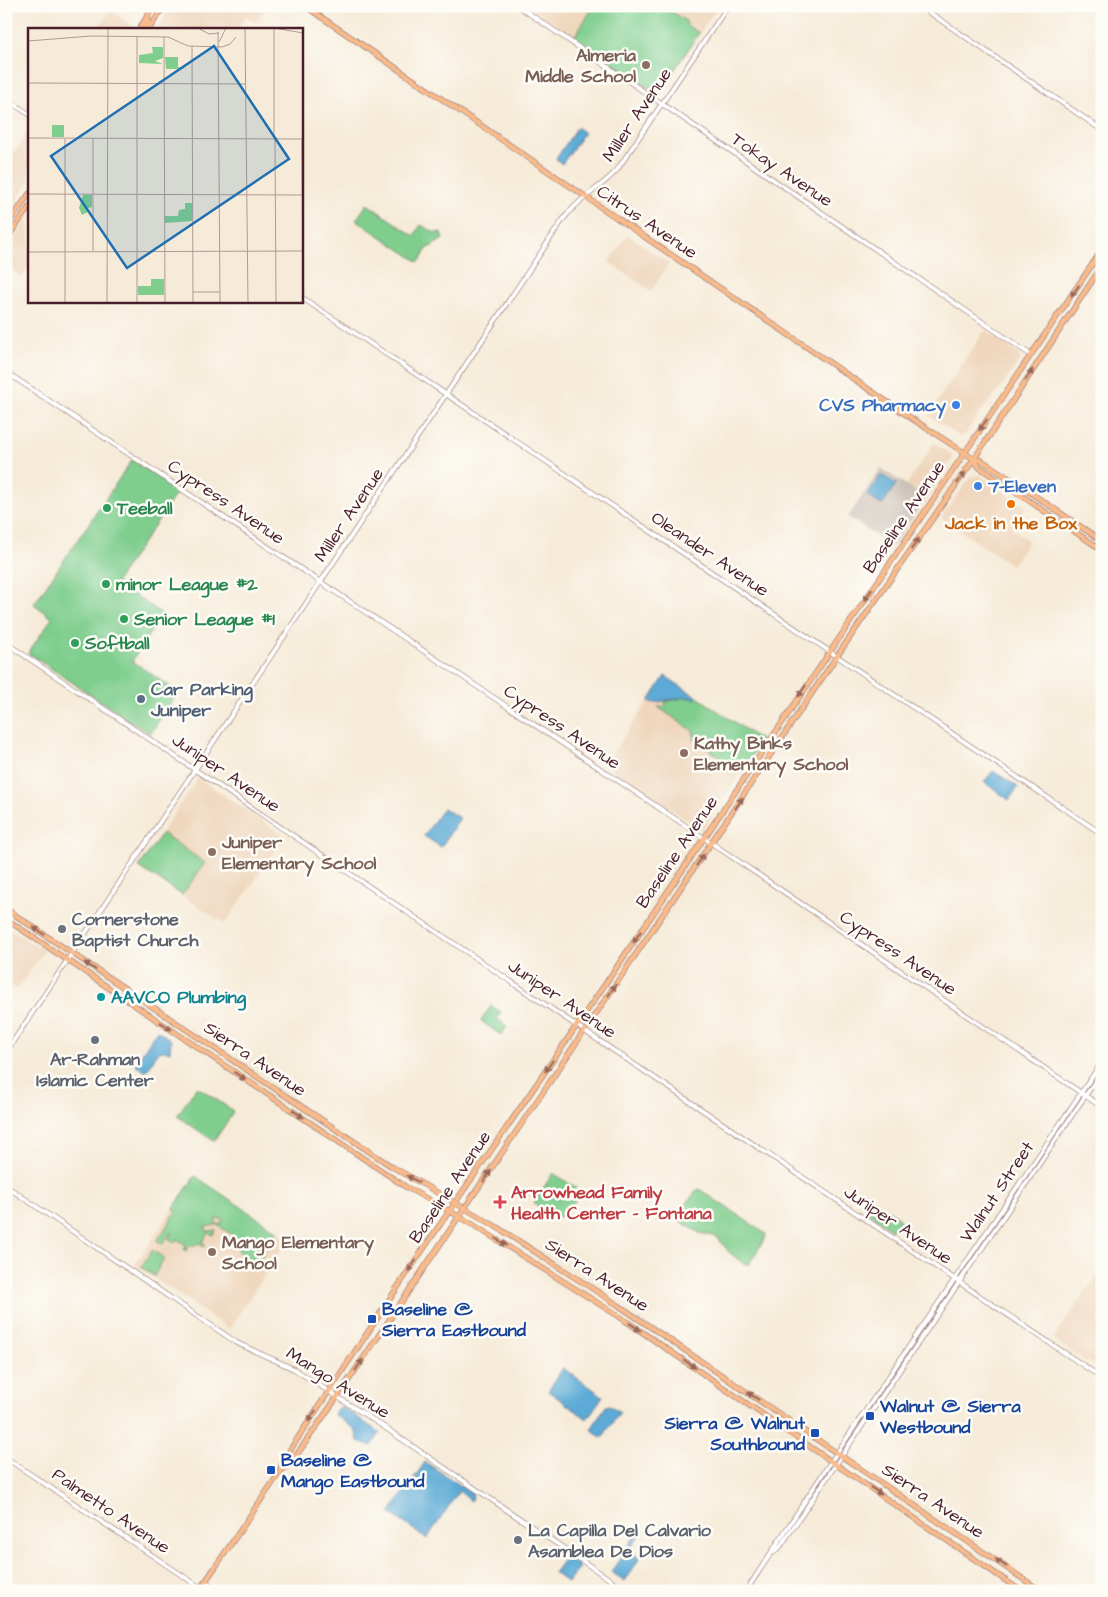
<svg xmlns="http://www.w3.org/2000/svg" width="1108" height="1597" viewBox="0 0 1108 1597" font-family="'Architects Daughter',sans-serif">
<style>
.built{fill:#efd6bc}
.industrial{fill:#cdc2b9}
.green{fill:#7fce8e;stroke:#64765c}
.water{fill:#5baad5;stroke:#526480}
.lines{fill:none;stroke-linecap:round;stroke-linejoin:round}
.minor-casing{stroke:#a08582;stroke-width:5.5}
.major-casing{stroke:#a08582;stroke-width:6}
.minor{stroke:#fff;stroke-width:4}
.major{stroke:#fabb8b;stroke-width:4.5}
.oneway{fill:#996556}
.education-dot{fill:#8d6e63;stroke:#fdfcf7;stroke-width:2}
.shop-dot{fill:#3f7fe0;stroke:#fdfcf7;stroke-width:2}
.food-dot{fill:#e8710a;stroke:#fdfcf7;stroke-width:2}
.leisure-dot{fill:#2e9e5b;stroke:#fdfcf7;stroke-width:2}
.service-dot{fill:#5c6f8a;stroke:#fdfcf7;stroke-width:2}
.worship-dot{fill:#6b7280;stroke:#fdfcf7;stroke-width:2}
.culture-dot{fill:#0f9aa8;stroke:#fdfcf7;stroke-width:2}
.health-dot{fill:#e0444e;stroke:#fdfcf7;stroke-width:2}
.transit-dot{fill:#1a4fb4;stroke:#fdfcf7;stroke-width:2}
.labels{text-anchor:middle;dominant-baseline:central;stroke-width:5;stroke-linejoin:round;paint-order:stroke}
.education-label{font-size:18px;font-weight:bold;fill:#785e54;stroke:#fdfcf7;text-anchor:start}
.street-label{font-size:18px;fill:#4a1f2b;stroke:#fdfcf7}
.shop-label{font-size:18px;font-weight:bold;fill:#366cbe;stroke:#fdfcf7;text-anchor:end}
.leisure-label{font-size:18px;font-weight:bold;fill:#27864d;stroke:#fdfcf7;text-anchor:start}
.food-label{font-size:18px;font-weight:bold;fill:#c56008;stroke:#fdfcf7}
.service-label{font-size:18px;font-weight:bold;fill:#4e5e75;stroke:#fdfcf7;text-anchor:start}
.worship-label{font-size:18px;font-weight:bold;fill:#5b616d;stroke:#fdfcf7;text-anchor:start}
.culture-label{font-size:18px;font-weight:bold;fill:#0d838f;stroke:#fdfcf7;text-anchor:start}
.health-label{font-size:18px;font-weight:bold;fill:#be3a42;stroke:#fdfcf7;text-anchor:start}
.transit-label{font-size:18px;font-weight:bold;fill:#164399;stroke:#fdfcf7;text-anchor:start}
.inset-road{fill:none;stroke:#b19993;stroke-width:1}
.view{fill:#1f6fb2;fill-opacity:0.15;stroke:#1f6fb2;stroke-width:2.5}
.inset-edge{fill:none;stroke:#4a1f2b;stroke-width:2.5}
</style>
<rect width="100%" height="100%" fill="#fdfcf7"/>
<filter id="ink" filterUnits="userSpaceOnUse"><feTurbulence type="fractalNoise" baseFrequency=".02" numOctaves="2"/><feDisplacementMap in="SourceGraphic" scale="10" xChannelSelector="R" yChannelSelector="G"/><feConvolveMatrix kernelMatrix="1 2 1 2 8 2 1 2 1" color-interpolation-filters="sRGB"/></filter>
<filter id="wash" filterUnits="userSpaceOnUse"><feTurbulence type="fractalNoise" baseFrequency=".0096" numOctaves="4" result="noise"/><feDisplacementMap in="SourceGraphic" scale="20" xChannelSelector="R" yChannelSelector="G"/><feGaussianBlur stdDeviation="1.12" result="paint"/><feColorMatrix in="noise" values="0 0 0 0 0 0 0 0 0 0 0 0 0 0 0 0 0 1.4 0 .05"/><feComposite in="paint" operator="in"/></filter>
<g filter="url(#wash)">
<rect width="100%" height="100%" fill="#f6ebd8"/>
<path class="built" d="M171,6H267L256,23L246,16L237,29H156Z
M528,6H718L659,94H657Z
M111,10L134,26L132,29L98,28Z
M29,131V182L6,216V165Z
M29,216V266L22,277L6,266V249Z
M628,235L669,263L651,291L609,262Z
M985,330L1019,354L1020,360L1001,388L980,412L965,435L959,436L928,415Z
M934,443L952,455L953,458L936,483L928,478L918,493L906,485Z
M980,475L992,485L1026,506L1011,528L1029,541L1012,565L941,518L971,477Z
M665,676L762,741L705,827L699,828L605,765Z
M198,778L285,836L225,924L139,867Z
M6,926L44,951L17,989L6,982Z
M195,1176L288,1239L229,1329L135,1265Z
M1102,1268V1372L1097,1369L1098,1367L1088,1361L1087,1362L1053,1339Z"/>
<path class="industrial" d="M881,468L918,493L928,478L936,483L893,547L848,517Z"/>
<path class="green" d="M594,6H663L687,22L686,25L699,33L659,93L657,94L574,37Z
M367,204L414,236L421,225L435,233L441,232L443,239L427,249L419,262L356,220Z
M132,460L178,491L116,582L162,614L132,661L178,692L150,734L28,653L52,618L34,604Z
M696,696L762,741L741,771L695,740L693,731L658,707L666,706L665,702L686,697L695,698Z
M162,833L205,863L182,895L139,867Z
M491,1006L501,1012L497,1019L507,1026L501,1035L481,1021Z
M196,1088H199L232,1110L233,1113L214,1141L177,1116Z
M553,1173L576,1188L573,1191L578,1196L565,1215L554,1218L534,1203Z
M195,1176L277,1231L256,1265L240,1254L233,1235L217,1225V1224H222V1219H216V1225L205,1227L207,1231L216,1230L213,1235L208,1233L202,1243L206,1245L204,1247L199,1243L192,1246L190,1245L186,1251L184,1250L186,1245L177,1239L174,1243L169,1239L172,1233L171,1232L163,1244L157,1241L176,1212L173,1209Z
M699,1189L766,1234L765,1238L749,1264L745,1265L729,1252L717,1237L700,1233L678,1220V1215L696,1191Z
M870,1207C882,1209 895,1209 900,1221L894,1229L891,1230L867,1211Z
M152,1250L164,1258L154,1276L141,1267Z"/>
<path class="water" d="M577,127L584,133L562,164L556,159Z
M881,475L896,484L882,505L869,497L868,494Z
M665,676L696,696L695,699L686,697L653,703L649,701Z
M993,771L1018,787L1009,800L984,782Z
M443,808L460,818L441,847L424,836Z
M157,1030L171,1040L170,1052L165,1051L158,1052L146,1072L135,1064Z
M563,1368L603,1396L587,1419L548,1391Z
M609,1405L620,1412L602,1438L591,1429L606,1406Z
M342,1407L380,1433L372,1446L358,1441L355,1429L334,1415L336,1410Z
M425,1462L472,1493L473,1498L471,1501L459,1491L427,1539L390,1513Z
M638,1531L641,1533L629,1550L640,1558L625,1581L611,1572Z
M566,1557L578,1565V1569L568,1583L554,1573Z"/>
</g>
<g filter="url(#ink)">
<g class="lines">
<defs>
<path id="minor" d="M518,6L1031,355
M920,6L1102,130
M6,99L29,114
M301,297L1102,834
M6,372L704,838L1102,1107
M6,643L1102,1378
M6,1052L562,221C578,198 599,190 617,170L728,6
M6,1186L237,1343L294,1369L378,1423L627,1591
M6,1458L201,1588
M773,1553L780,1547L1102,1071
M205,1581L219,1591
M746,1591L828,1466L1102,1062"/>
<path id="major" d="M305,6L914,420L974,459L981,460L1001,473L1102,541
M139,29L154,6
M144,29L148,23V17
M149,29L164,6
M6,227L29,194
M6,240L29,207
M974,459L979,467L1102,550
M6,909L391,1166L492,1224L618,1305L1041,1591
M6,919L406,1187L467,1221L620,1317L1021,1591
M280,1470L284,1459L411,1267L610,977L1102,250
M194,1591L201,1588L280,1472L291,1463L342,1390L837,656L974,459L1102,266"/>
</defs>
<use href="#minor" class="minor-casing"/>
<use href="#major" class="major-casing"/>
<use href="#minor" class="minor"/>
<use href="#major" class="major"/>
</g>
<defs><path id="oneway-solid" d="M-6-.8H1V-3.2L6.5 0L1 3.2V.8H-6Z" transform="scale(1.25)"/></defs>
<g class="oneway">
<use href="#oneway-solid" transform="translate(1075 291) rotate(124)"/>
<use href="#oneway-solid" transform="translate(1029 375) rotate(-56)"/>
<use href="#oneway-solid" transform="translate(983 425) rotate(125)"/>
<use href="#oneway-solid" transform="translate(961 478) rotate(-55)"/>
<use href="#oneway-solid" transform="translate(915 544) rotate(-55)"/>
<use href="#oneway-solid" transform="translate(868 595) rotate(125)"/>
<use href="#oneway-solid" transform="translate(802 691) rotate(124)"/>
<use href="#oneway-solid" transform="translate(739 803) rotate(-56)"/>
<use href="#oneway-solid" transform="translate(700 860) rotate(-56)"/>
<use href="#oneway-solid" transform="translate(39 931) rotate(-146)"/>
<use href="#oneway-solid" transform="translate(637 937) rotate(124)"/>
<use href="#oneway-solid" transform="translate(90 966) rotate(-146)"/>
<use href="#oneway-solid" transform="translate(612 990) rotate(-56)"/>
<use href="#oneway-solid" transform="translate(166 1026) rotate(34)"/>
<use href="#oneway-solid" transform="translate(549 1066) rotate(124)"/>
<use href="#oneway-solid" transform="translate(240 1076) rotate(33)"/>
<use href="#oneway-solid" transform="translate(298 1114) rotate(34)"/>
<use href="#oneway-solid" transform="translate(487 1176) rotate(-56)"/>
<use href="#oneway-solid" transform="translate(413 1179) rotate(-151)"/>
<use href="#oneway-solid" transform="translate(501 1242) rotate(32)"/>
<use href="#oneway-solid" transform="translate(412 1266) rotate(124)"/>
<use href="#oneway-solid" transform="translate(635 1327) rotate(34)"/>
<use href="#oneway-solid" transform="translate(690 1364) rotate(34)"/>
<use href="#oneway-solid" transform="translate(359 1365) rotate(-56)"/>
<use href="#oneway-solid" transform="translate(753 1396) rotate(-146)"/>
<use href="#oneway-solid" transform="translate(312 1416) rotate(124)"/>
<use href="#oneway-solid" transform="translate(876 1491) rotate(34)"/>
<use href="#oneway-solid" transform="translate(1001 1563) rotate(-146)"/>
</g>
</g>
<g class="education-dot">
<circle cx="646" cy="65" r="5"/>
<circle cx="684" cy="753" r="5"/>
<circle cx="212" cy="852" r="5"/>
<circle cx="212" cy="1252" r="5"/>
</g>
<g class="shop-dot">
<circle cx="956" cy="405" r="5"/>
<circle cx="978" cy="486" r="5"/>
</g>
<circle class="food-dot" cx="1011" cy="504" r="5"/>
<g class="leisure-dot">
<circle cx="107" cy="508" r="5"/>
<circle cx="106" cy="584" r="5"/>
<circle cx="124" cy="619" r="5"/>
<circle cx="75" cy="643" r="5"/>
</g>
<circle class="service-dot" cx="141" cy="699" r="5"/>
<g class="worship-dot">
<circle cx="62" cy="929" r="5"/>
<circle cx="95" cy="1040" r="5"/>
<circle cx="518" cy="1540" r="5"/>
</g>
<circle class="culture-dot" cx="101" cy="997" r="5"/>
<path class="health-dot" d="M497.5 1194.5h5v5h5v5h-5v5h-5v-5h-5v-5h5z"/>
<g class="transit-dot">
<rect x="367" y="1314" width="10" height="10" rx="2.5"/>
<rect x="865" y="1411" width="10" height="10" rx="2.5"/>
<rect x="810" y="1428" width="10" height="10" rx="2.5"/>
<rect x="266" y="1465" width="10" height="10" rx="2.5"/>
</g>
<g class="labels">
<g class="education-label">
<text x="636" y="55" text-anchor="end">Almeria<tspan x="636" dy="21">Middle School</tspan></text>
<text x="694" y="743">Kathy Binks<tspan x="694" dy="21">Elementary School</tspan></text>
<text x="222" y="842">Juniper<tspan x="222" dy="21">Elementary School</tspan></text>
<text x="222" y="1242">Mango Elementary<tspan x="222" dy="21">School</tspan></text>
</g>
<g class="street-label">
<text transform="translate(637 115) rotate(-56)">Miller Avenue</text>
<text transform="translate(782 170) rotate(34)">Tokay Avenue</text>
<text transform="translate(647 222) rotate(34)">Citrus Avenue</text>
<text transform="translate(226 502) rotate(34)">Cypress Avenue</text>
<text transform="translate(349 515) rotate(-56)">Miller Avenue</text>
<text transform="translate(904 517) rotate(-56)">Baseline Avenue</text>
<text transform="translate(710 554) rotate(34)">Oleander Avenue</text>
<text transform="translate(562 727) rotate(34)">Cypress Avenue</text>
<text transform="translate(226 773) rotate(34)">Juniper Avenue</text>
<text transform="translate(677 852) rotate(-56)">Baseline Avenue</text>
<text transform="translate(898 953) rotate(34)">Cypress Avenue</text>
<text transform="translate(562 999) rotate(34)">Juniper Avenue</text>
<text transform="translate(255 1059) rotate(34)">Sierra Avenue</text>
<text transform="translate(450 1187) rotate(-56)">Baseline Avenue</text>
<text transform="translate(997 1192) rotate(-56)">Walnut Street</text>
<text transform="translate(898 1225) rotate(34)">Juniper Avenue</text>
<text transform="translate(597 1275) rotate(33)">Sierra Avenue</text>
<text transform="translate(338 1383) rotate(32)">Mango Avenue</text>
<text transform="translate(933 1501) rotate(34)">Sierra Avenue</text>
<text transform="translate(111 1511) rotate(34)">Palmetto Avenue</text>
</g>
<g class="shop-label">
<text x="946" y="405">CVS Pharmacy</text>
<text x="988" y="486" text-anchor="start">7-Eleven</text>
</g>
<g class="leisure-label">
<text x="117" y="508">Teeball</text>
<text x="116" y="584">minor League #2</text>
<text x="134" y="619">Senior League #1</text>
<text x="85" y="643">Softball</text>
</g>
<g class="food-label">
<text x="1011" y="523">Jack in the Box</text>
</g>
<g class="service-label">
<text x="151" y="689">Car Parking<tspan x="151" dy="21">Juniper</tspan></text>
</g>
<g class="worship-label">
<text x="72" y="919">Cornerstone<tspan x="72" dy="21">Baptist Church</tspan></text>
<text x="95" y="1059" text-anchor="middle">Ar-Rahman<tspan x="95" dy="21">Islamic Center</tspan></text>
<text x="528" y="1530">La Capilla Del Calvario<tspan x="528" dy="21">Asamblea De Dios</tspan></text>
</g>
<g class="culture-label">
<text x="111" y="997">AAVCO Plumbing</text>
</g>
<g class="health-label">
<text x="511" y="1192">Arrowhead Family<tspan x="511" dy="21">Health Center - Fontana</tspan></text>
</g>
<g class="transit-label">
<text x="382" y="1309">Baseline @<tspan x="382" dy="21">Sierra Eastbound</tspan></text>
<text x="880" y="1406">Walnut @ Sierra<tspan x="880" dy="21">Westbound</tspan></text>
<text x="805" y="1423" text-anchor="end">Sierra @ Walnut<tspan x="805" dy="21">Southbound</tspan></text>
<text x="281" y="1460">Baseline @<tspan x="281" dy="21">Mango Eastbound</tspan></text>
</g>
</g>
<g transform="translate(28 28)">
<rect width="275" height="275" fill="#f6ebd8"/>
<path d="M124,19H135V30L127,33L135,36L111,35V27L125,25ZM137,29H150V39L157,41H138ZM24,97H36V109H24ZM55,167H64V179L57,181L60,184L54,187L51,180ZM157,175H164V193L137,195V188H150L151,182L157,181ZM123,251H136V267H110V258H123Z" fill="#7fce8e"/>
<path class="inset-road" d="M170,0L181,6L191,5M246,0V111M246,0L275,5M217,1L220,275M190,4L192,275M63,8L140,9L160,18L194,19L202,16L208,9M109,9V275M136,9L137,275M0,13L63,8M191,14L198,0M164,18L165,275M0,55L218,56M0,110L275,111M247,111L248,275M274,111L275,260M0,166L275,167M65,223V111M0,224L275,223M165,264H192M37,275V111M79,275L80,0"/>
<path class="view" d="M186,18L261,131L99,240L23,128Z"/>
<rect width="275" height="275" class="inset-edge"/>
</g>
<rect width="1108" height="1597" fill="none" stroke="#fdfcf7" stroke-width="25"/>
</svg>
